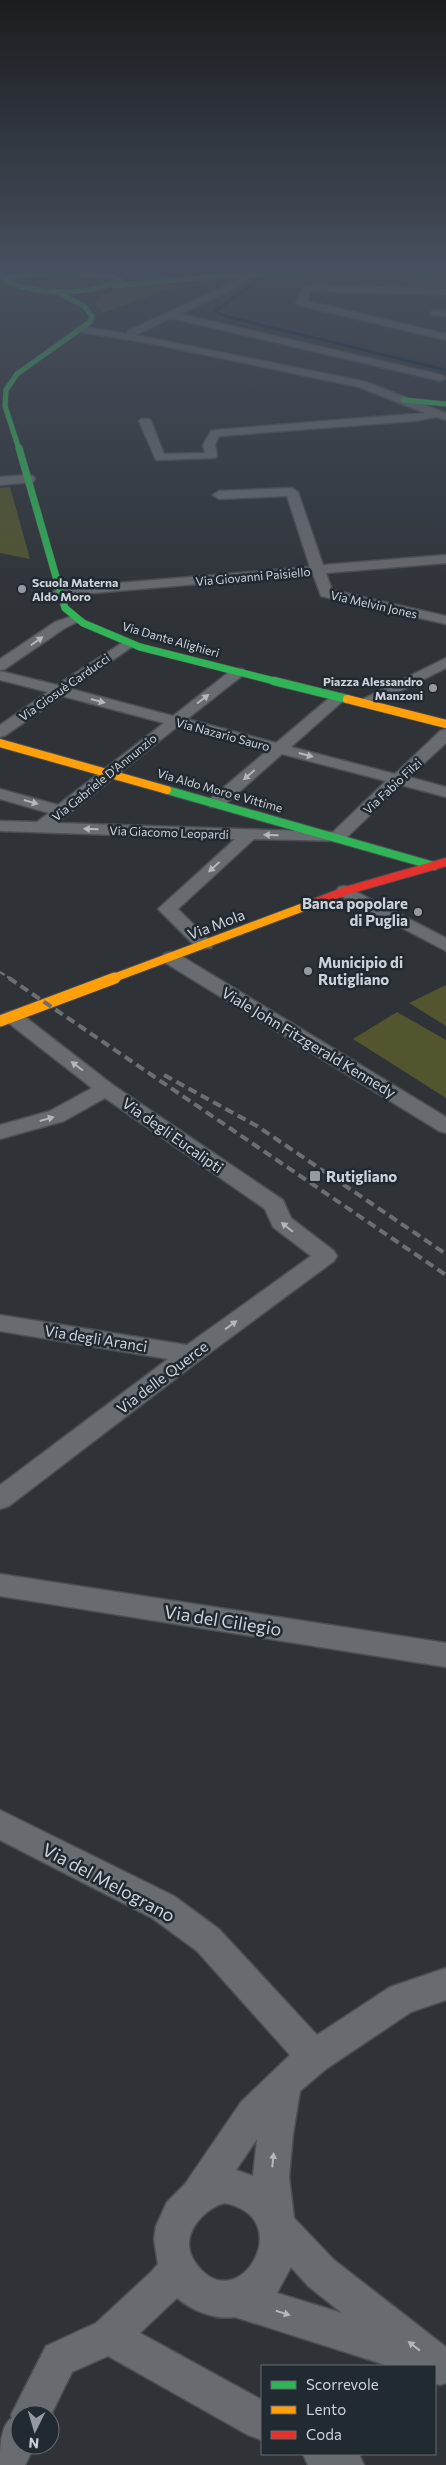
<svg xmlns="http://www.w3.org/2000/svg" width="446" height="2465" viewBox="0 0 446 2465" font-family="Commissioner,sans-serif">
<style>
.green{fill:#52552e}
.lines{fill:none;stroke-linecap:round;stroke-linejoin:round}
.stream{stroke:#041c32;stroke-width:3}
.street-casing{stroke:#4b4f53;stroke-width:3}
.fast-far2-casing{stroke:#4b4f53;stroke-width:6}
.fast-far1-casing{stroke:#4b4f53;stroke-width:8}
.fast-casing{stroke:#4b4f53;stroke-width:10}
.slow-far1-casing{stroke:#4b4f53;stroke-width:10}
.slow-casing{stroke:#4b4f53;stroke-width:13}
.jam-casing{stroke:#4b4f53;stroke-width:10}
.street{fill:#686b6f;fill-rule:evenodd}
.fast-far2{stroke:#30b455;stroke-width:5}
.fast-far1{stroke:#30b455;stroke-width:7}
.fast{stroke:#30b455;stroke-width:8}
.slow-far1{stroke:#ff9f0a;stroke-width:8}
.slow{stroke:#ff9f0a;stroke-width:11}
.jam{stroke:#e5322d;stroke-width:8}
.rail-far1{stroke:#6b6e72;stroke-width:2.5;stroke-dasharray:5.5 3;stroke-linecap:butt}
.rail{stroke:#6b6e72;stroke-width:4;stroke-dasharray:9 5;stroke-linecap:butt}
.oneway{fill:#b4b8be}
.poi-dot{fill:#969aa0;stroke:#212931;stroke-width:2}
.labels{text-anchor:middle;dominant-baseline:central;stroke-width:5;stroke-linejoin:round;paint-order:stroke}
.far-street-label{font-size:12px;fill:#cdd2d8;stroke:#212931}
.far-poi-label{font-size:12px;font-weight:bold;fill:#cdd2d8;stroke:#212931;text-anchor:start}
.poi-label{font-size:15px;font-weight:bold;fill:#cdd2d8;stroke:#212931;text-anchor:start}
.street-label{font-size:15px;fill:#cdd2d8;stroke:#212931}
.near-street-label{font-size:18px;fill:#cdd2d8;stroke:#212931}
</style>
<rect width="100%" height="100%" fill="#2f3338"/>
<path class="green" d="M163,283L177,286L103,313L94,302C100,289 147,286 163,283Z
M10,487L30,559L0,553V488Z
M446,985V1026L409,1003Z
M397,1012L446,1040V1098L353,1039Z"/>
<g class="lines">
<path class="stream" d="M276,268L278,266
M262,278L215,311L225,316L446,370"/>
<defs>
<path id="street" d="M0,266H21L51,273L46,276L3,269Z
M74,266H85L97,274L89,276Z
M428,266H437L438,267L433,270Z
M248,272L253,275L240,286L180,314L441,375L446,378L441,381L171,318L136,335L366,382L446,413V420L437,417L414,421L219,436L215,445L217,456L215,458L156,460L139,421L141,419H149L151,421L164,454L205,453L203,445L211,431L215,430L425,413L359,387L149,343L80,332L75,329L80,326L127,334L128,331L234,282Z
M308,285L446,289V295L311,291L307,301L446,334V340L298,305L296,303L303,288Z
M435,310H446V316L432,315V311Z
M29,475L33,476L35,479L33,482L0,485V477Z
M292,488L298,492L323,565L446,555V563L326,573L332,590L446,616V624L321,596L313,574L59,596L52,592L59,588L310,567L287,496L219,499L213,495L219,491Z
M76,615L83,619L65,628L5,669L0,670V659L55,622Z
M128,639L135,643L133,646L71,689L173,716L233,669H243L245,672L243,675L187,719L276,743L334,694H344L347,697L344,700L291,747L395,774L440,731L446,729V743L409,777L446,787V797L401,785L343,841L254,839L178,909L213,944L211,948H197L158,909L235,839L0,831V821L37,822L49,813L0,799V789L58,805L164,723L62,696L6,735L0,737V725L48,692L0,680V671L57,685ZM178,726L268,750L210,799L208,803L210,807H222L282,754L386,781L333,832L57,823Z
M446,658V668L371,706H361L358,703L361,700Z
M345,886L446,938V951L339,895L336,891L339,887Z
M171,952L178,954L446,1117V1133L439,1131L164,962L162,958L164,954Z
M13,1011L20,1013L113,1085L283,1200L291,1218L334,1251L337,1256L334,1261L200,1360L9,1506L0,1509V1485L168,1359L0,1331V1315L187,1345L311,1256L273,1227L265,1209L105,1098L64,1121L0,1139V1125L50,1111L92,1088L6,1021L3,1017L6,1013Z
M0,1574L446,1643V1667L0,1596Z
M0,1810L174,1896L219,1929L317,2035L390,1987L446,1968V2000L411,2012L326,2069L300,2091L293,2134L289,2177L294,2218L334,2260L446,2347V2383L440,2385L435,2383V2366H389L235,2317C215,2320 193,2311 177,2298L140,2333L262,2400V2440L248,2435L108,2356L72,2372L50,2417L20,2415V2445H35L25,2465H0C0,2450 0,2425 12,2418L11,2415L46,2346L96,2323L151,2272L158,2264L154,2239L156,2226L167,2202L185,2184L241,2102L290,2055L197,1951L152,1918L0,1840ZM257,2139L253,2176L236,2170ZM224,2203C301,2217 236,2323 195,2262C178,2238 201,2210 224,2203ZM291,2267L308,2286L342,2313L277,2293Z
M303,2454H359L364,2465H308Z"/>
<path id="fast-far2" d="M66,273L112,276L121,281C85,295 41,296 5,281L7,278L33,274Z
M113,286L218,276L304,272L434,271
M404,400L446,404
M19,449L5,406L6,390L17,374L90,322L92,316L84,306L53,290"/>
<path id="fast-far1" d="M19,448L65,608L83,623L140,647L278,682"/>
<path id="fast" d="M274,681L347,699
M167,790L434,866"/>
<path id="slow-far1" d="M347,699L446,724
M0,743L167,790
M111,979L317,902"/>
<path id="slow" d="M0,1021L115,978"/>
<path id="jam" d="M317,902L345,891L446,862"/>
</defs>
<use href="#street" class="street-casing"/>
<use href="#fast-far2" class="fast-far2-casing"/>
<use href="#fast-far1" class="fast-far1-casing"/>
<use href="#fast" class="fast-casing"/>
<use href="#slow-far1" class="slow-far1-casing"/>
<use href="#slow" class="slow-casing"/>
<use href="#jam" class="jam-casing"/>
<use href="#street" class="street"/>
<use href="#fast-far2" class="fast-far2"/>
<use href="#fast-far1" class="fast-far1"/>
<use href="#fast" class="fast"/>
<use href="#slow-far1" class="slow-far1"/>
<use href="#slow" class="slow"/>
<use href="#jam" class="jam"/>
<path class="rail-far1" d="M0,972L11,979"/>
<path class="rail" d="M9,978L446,1275
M164,1075L257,1126L446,1254"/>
</g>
<defs><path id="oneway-solid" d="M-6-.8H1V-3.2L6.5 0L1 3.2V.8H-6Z" transform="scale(1.25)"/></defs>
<g class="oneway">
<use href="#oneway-solid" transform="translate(37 641) rotate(-35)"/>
<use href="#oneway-solid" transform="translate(203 699) rotate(-37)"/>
<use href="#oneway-solid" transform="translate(98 701) rotate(15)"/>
<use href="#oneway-solid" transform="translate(306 755) rotate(15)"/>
<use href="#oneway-solid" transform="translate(249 775) rotate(139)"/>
<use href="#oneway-solid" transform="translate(31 802) rotate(16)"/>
<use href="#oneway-solid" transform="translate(91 829) rotate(-178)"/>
<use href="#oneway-solid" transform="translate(271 835) rotate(-178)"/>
<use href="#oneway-solid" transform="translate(214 867) rotate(138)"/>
<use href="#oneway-solid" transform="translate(77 1066) rotate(-143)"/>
<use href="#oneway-solid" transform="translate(47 1119) rotate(-16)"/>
<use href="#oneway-solid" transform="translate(287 1227) rotate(-141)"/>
<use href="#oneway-solid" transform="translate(231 1325) rotate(-36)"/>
<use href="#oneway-solid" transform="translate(273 2160) rotate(-84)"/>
<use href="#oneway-solid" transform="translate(283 2313) rotate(17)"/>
<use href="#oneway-solid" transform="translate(414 2346) rotate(-142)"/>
</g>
<linearGradient id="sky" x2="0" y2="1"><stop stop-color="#1a1c1f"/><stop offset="0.44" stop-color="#47505e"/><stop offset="1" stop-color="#47505e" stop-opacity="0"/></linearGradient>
<rect width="446" height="611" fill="url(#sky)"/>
<g class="poi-dot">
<circle cx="22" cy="589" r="5"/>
<circle cx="433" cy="688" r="5"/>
<circle cx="418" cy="912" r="5"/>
<circle cx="308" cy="971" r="5"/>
<rect x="309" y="1170" width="12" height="12" rx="2.5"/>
</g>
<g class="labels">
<g class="far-street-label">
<text transform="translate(253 576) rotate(-5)">Via Giovanni Paisiello</text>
<text transform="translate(374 604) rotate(13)">Via Melvin Jones</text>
<text transform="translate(171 639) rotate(16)">Via Dante Alighieri</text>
<text transform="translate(64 687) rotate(-35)">Via Giosuè Carducci</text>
<text transform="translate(223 734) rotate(15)">Via Nazario Sauro</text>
<text transform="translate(104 777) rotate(-39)">Via Gabriele D'Annunzio</text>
<text transform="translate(392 786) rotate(-43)">Via Fabio Filzi</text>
<text transform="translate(220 790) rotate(16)">Via Aldo Moro e Vittime</text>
<text transform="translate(169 832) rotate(2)">Via Giacomo Leopardi</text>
</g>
<g class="far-poi-label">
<text x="32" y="582">Scuola Materna<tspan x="32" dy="14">Aldo Moro</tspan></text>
<text x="423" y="681" text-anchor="end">Piazza Alessandro<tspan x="423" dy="14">Manzoni</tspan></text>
</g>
<g class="poi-label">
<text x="408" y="903" text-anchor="end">Banca popolare<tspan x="408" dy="17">di Puglia</tspan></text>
<text x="318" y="962">Municipio di<tspan x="318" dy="17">Rutigliano</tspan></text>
<text x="326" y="1176">Rutigliano</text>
</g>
<g class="street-label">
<text transform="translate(216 924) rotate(-21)">Via Mola</text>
<text transform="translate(309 1042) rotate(31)">Viale John Fitzgerald Kennedy</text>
<text transform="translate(173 1135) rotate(35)">Via degli Eucalipti</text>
<text transform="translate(96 1338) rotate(9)">Via degli Aranci</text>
<text transform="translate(162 1377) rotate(-37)">Via delle Querce</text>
</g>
<g class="near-street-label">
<text transform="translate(223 1620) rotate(9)">Via del Ciliegio</text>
<text transform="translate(109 1882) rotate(28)">Via del Melograno</text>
</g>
</g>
<rect x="261" y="2365" width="175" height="90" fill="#212931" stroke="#666d74"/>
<rect x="271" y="2381" width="25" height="8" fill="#30b455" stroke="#666d74"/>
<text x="306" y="2390" font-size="15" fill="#cdd2d8">Scorrevole</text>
<rect x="271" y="2406" width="25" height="8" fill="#ff9f0a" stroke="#666d74"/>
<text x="306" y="2415" font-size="15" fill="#cdd2d8">Lento</text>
<rect x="271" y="2431" width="25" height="8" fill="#e5322d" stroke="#666d74"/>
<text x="306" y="2440" font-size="15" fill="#cdd2d8">Coda</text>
<g transform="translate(35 2430) rotate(185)"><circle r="24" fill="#212931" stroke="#666d74"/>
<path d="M0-4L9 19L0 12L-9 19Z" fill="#969aa0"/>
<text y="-8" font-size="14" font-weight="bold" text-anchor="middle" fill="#cdd2d8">N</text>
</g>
</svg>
